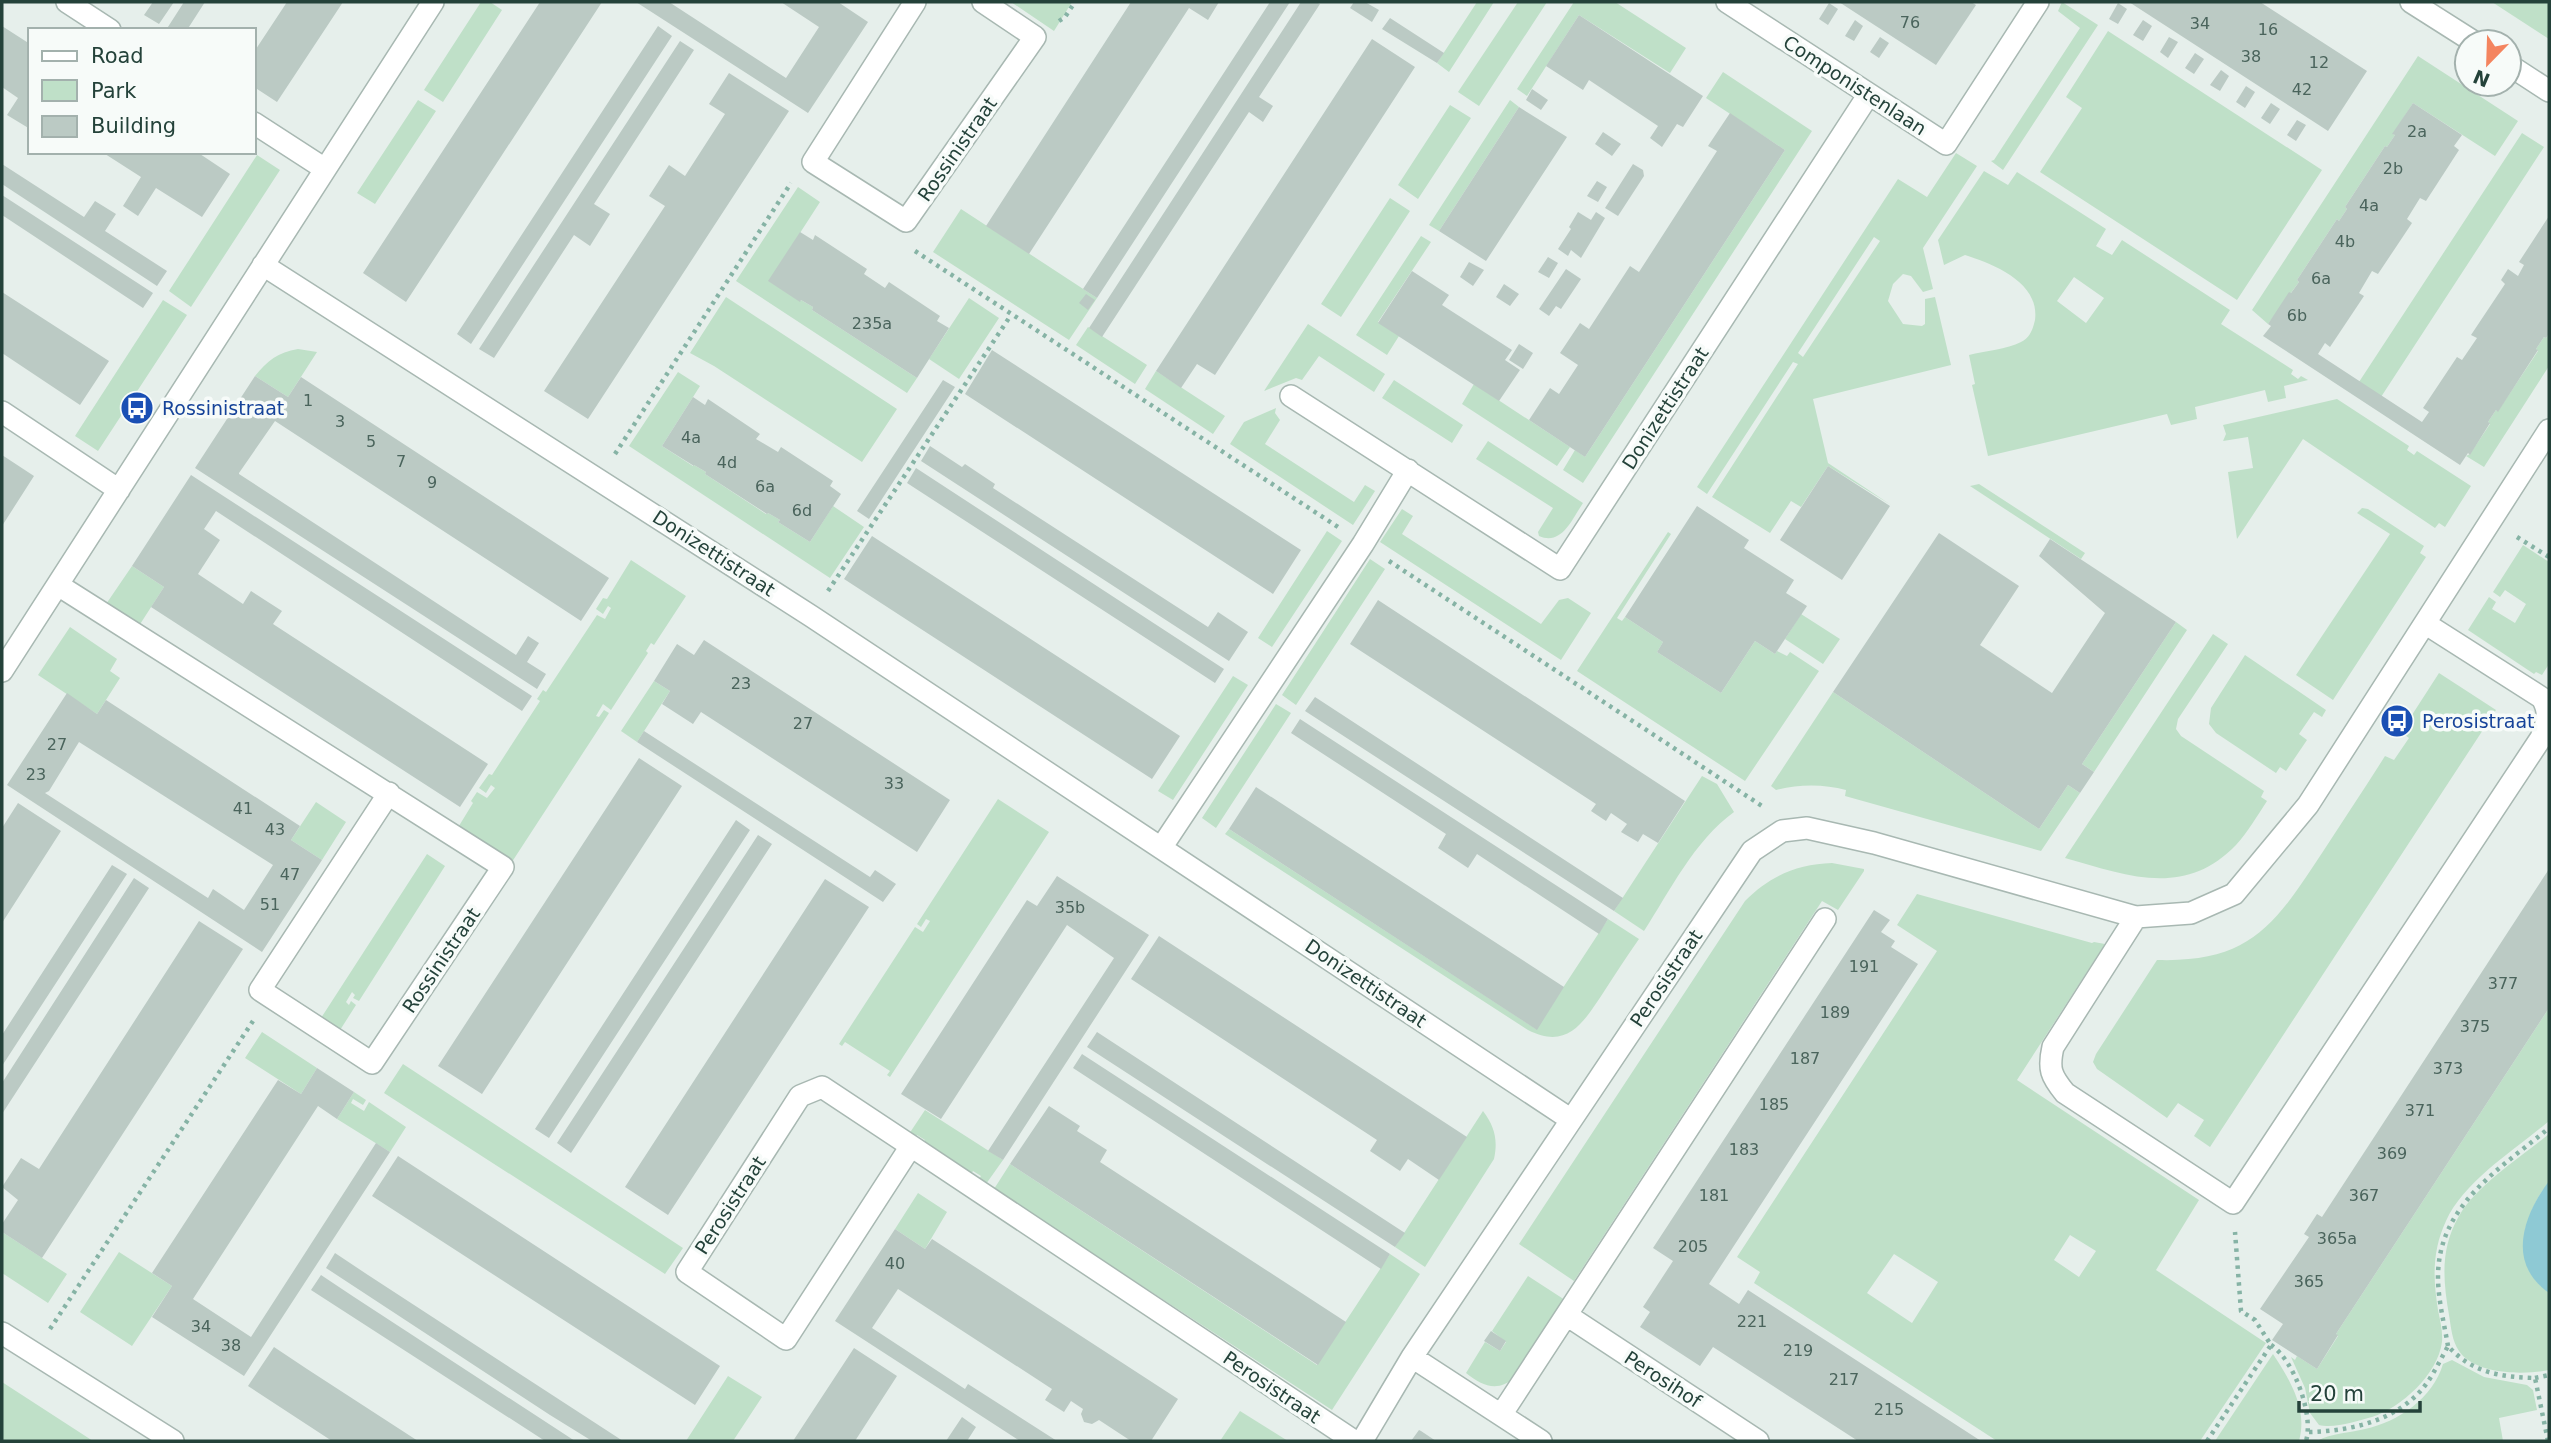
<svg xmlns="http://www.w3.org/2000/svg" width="2551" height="1443" viewBox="0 0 2551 1443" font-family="'DejaVu Sans',sans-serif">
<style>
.green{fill:#bfe0c8;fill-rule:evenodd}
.water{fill:#8ec9d4}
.building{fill:#bbcac4;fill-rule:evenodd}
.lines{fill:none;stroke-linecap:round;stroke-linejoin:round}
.minor-casing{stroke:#a8b8b2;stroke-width:24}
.path{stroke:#86b3a5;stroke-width:4.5;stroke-dasharray:3.5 5;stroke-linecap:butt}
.minor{stroke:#fff;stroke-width:21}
.labels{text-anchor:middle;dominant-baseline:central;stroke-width:7;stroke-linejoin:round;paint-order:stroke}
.number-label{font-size:16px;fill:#4a645c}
.street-label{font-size:19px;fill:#24423a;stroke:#f7fbf9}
.transit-label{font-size:19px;fill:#164399;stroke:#f7fbf9;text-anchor:start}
</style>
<rect width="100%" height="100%" fill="#e6efeb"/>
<path class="green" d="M481,2H490L502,10L443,102L424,90Z
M1011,2H1072L1054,31Z
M1477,2H1494L1449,72L1437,63Z
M1518,2H1547L1479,106L1458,92Z
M1574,2H1615L1686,48L1670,73L1579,15L1527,96L1517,89Z
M2062,2L2098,25L2003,170L1991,161L1994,160L2080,28L2058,11Z
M2492,2H2549V39Z
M2108,31L2322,170L2237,300L2040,172L2082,108L2066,97Z
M2418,56L2518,121L2495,156L2413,103L2393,134L2395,135L2387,147L2385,146L2345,207L2347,209L2339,221L2337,219L2297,280L2299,282L2268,324L2252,310Z
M1723,72L1812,131L1583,483L1563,470L1575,450L1585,457L1785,150L1706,98Z
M418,100L436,111L375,204L357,193Z
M1510,100L1519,107L1439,231L1429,225Z
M1450,105L1471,118L1418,199L1398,185Z
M2522,133L2544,147L2381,397L2359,382Z
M1956,153L1977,166L1923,248L1933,289L1923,292L1911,276L1903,274L1893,284L1888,301L1903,324L1922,326L1925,324V299L1935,297L1951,365L1813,399L1828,463L1891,505L1828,466L1801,507L1791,501L1770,533L1712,497L1798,364L1793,362L1707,494L1697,487L1898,179L1927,197ZM1874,237L1880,241L1803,357L1798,353Z
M257,155L280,170L191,307L169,291Z
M1984,171L2008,185L2017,172L2106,229L2096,246L2112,255L2122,240L2230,310L2221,324L2293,370L2291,374L2298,379L2301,376L2308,380L2284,386L2286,398L2268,402L2265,390L2195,407L2197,419L2171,425L2167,414L1988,456L1972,385L1975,384L1969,355C1985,351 2007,349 2021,342C2030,338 2033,329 2035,320C2040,282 1993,264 1965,255L1944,265L1938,240ZM2074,277L2104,298L2086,323L2057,301Z
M798,187L820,202L769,281L800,301L801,300L813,307L812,310L917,378L907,393L736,281Z
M1390,198L1410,211L1341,317L1321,304Z
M961,209L1097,298L1069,340L933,252Z
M1421,236L1431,242L1378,322L1399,336L1387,355L1356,335Z
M726,297L897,409L862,462L714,366L690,353Z
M969,298L999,318L959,379L929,359Z
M163,300L187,315L98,451L75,436Z
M1308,324L1385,374L1374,392L1319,356L1302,380L1296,378L1264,391Z
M1088,327L1147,365L1135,384L1076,345Z
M2549,334V366L2484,467L2466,456L2470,454L2490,424L2488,422L2496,410L2498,411L2538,351L2536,349L2544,337L2546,338Z
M298,349L317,352L288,397L255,376C267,361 278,352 298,349Z
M1156,371L1225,416L1213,434L1145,389Z
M678,372L700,386L662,446L693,466L694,465L706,472L705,474L766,514L768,513L780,520L778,522L810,542L833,506L864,527L830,578L629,446Z
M1394,380L1463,425L1452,443L1382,398Z
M1474,384L1570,447L1557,466L1462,404Z
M2337,399L2409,446L2407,450L2414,455L2417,451L2471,486L2445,527L2439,523L2435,528L2303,439L2237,539L2228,472L2253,468L2248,437L2223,441L2226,434L2223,425Z
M1276,408L1275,413L1280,420L1265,444L1354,502L1365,485L1375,491L1353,525L1230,444L1244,422Z
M1488,441L1583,503C1572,519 1562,546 1539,536L1538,532L1553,508L1476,459Z
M1979,484L2085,553L2081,559L1970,486Z
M2362,508L2368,509L2424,546L2420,553L2426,557L2333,700L2296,675L2390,534L2357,513Z
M1402,509L1413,516L1402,534L1541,624L1559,600L1568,598L1591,613L1561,660L1380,542Z
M1327,531L1342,541L1272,647L1258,638Z
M1668,532L1671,534L1617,618L1622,621L1625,617L1663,642L1657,652L1721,693L1755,641L1775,654L1777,651L1787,656L1790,652L1819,671L1745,781L1577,671Z
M2523,545L2549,562V664L2542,675L2536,672L2534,674L2468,630L2489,597L2496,602L2492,609L2515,623L2526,604L2505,590L2500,597L2493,592Z
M1370,559L1385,569L1296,705L1282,695Z
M631,560L686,596L654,645L651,643L646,651L648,653L611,710L603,704L596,716L599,717L604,710L609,713L506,871L454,834L473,803L471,801L477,792L487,798L495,788L491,785L486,793L479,788L489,774L492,775L540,701L537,699L543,690L546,692L597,615L605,619L611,608L608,606L603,614L596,609L603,598L607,599Z
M132,566L164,587L135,632L102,610Z
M1801,614L1840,639L1823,664L1785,639Z
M2176,622L2187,630L2094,772L2082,764Z
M70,627L117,659L110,671L120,678L97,714L38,675Z
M2213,634L2228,644L2178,719L2176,729L2181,736L2264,791L2261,797L2267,801C2257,816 2248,832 2236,845C2184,899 2126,875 2065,858Z
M2245,655L2326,710L2322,717L2314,712L2299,734L2307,740L2286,771L2280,767L2276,773L2216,733L2209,724L2211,708Z
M2439,673L2496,710L2210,1147L2194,1136L2204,1120L2178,1103L2167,1118L2097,1069L2093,1062L2096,1054L2157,960C2252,963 2276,923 2324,850C2344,819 2365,788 2385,756L2394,760L2409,738L2401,732Z
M1233,676L1248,685L1173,800L1158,791Z
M654,681L670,691L637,742L621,731Z
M1833,692L2039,829L2068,785L2080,793L2041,851L1845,796L1846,790C1824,784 1799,784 1776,790L1771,786Z
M1276,704L1291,713L1216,828L1202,818Z
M1702,776L1717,784L1734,812C1694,841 1670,891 1644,931L1614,911Z
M998,799L1049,832L890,1077L887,1075L890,1071L845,1042L842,1046L839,1044L915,927L923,932L930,921L926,919L921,927L917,924Z
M316,802L346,822L322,860L291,840Z
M1229,829L1536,1029L1608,919L1639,939C1627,956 1616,973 1605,990C1585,1020 1569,1051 1528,1030L1225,834Z
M427,854L445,866L359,1001L353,998L355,995L352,992L346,1002L349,1005L351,1001L356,1005L335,1038L312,1032Z
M1832,863L1864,869V871L1838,910L1822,901L1574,1281L1519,1244L1745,901C1770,876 1797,864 1832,863Z
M1917,894L2092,943L2094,942L2105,944L2017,1080L2199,1200L2156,1270L2266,1343L2200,1441H1997L1754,1283L1760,1272L1737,1257L1937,951L1897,925ZM2070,1235L2096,1251L2079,1277L2054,1260ZM1894,1254L1938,1282L1912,1323L1867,1293Z
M2549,1008V1121C2516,1149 2464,1181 2446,1221C2432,1251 2433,1278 2438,1310C2440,1320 2443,1332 2442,1342C2438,1374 2401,1408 2372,1417C2357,1421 2334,1429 2319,1425L2310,1413L2305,1388L2291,1357L2295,1360L2297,1356L2317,1369L2338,1336L2336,1334Z
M262,1032L317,1068L301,1094L245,1058Z
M403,1064L683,1248L665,1274L384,1093Z
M354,1092L366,1100L363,1105L353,1099L351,1103L364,1111L369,1102L406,1127L390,1152L337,1119Z
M925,1110L1003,1160L986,1184L979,1179L981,1176L973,1171L971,1174L923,1143L925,1140L917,1135L915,1138L909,1134Z
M1483,1111C1495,1127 1498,1140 1494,1159L1425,1267L1395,1247Z
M2549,1134C2549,1146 2551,1173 2548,1183C2546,1187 2541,1192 2539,1196C2519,1232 2514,1266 2549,1293V1370C2525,1375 2475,1375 2459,1351C2452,1341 2451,1327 2449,1315C2443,1280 2440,1249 2459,1216C2477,1185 2521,1157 2549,1134Z
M1010,1164L1317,1365L1390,1254L1420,1274L1332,1410L994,1189Z
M918,1193L947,1212L925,1249L895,1229Z
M2,1232L67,1274L48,1303L2,1273Z
M119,1252L172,1286L132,1346L80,1312Z
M1528,1276L1565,1300L1515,1377C1498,1393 1482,1386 1466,1373L1485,1342L1500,1351L1506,1342L1492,1331Z
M2273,1354C2290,1380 2308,1409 2299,1441H2215Z
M2452,1360L2484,1377L2527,1385L2533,1390L2537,1410L2499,1418L2503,1441H2317C2332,1433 2349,1433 2365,1429C2398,1422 2433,1398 2443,1364Z
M728,1376L762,1397L733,1441H686Z
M2,1382L93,1441H2Z
M1240,1411L1288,1441H1220Z"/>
<path class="water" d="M2549,1181V1293C2506,1263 2523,1216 2549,1181Z"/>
<path class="building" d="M153,2H174L159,24L144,15Z
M184,2H205L187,30H166Z
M287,2H343L277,102L254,87V52Z
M540,2H602L406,302L363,273Z
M636,2H669L786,78L819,27L781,2H838L868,22L808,113Z
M1131,2H1219L1208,20L1189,8L1029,254L986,226Z
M1270,2H1290L1097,298L1083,289Z
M1301,2H1316L1320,4L1259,97L1273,106L1263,122L1249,112L1102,337L1089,328Z
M1354,2H1365L1379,10L1372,22L1350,8Z
M1839,2H1971L1976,5L1936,65Z
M2129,2H2260L2367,71L2328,131Z
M1829,3L1838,9L1828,25L1819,19Z
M2118,3L2127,9L2118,24L2109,19Z
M1579,15L1703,96L1683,127L1677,124L1662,147L1650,138L1658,126L1589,80L1583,90L1546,66Z
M1390,18L1444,53L1437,63L1382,29Z
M1855,20L1863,26L1854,41L1845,36Z
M2143,20L2152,26L2143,41L2133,35Z
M2,26L30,44V129L7,115L18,98L2,87Z
M658,26L672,36L471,344L457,334Z
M1880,37L1889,43L1879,58L1870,52Z
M2169,37L2178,42L2168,58L2160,52Z
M1372,39L1415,67L1215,375L1197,364L1181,388L1156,371Z
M680,41L694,50L594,204L610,214L590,246L574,235L494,358L479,349Z
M2195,53L2204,59L2194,74L2185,68Z
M2221,70L2229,76L2220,91L2210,85Z
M729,73L789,111L588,419L544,391L665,206L649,196L669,165L685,176L725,114L709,104Z
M2246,86L2255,92L2245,108L2236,102Z
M1532,89L1548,100L1541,110L1526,100Z
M2271,103L2280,109L2270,124L2261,118Z
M2413,103L2462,135L2454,146L2459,150L2426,201L2420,198L2407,219L2412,223L2378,274L2372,271L2359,293L2364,296L2330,347L2325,343L2318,354L2422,422L2429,412L2423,408L2457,357L2462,360L2477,338L2471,335L2505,284L2501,280L2508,269L2518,276L2524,265L2519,262L2549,216V334L2546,338L2544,337L2536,349L2538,350L2498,412L2496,410L2488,422L2490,423L2470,455L2468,453L2460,465L2263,336L2271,326L2268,324L2289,292L2291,293L2299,282L2297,280L2337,219L2339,221L2347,209L2345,207L2385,146L2387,147L2395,135L2392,134Z
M1519,107L1567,137L1486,261L1439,231Z
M1730,113L1785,150L1585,457L1529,420L1550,388L1559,394L1578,365L1560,353L1580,323L1589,329L1630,266L1639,272L1717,151L1708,146Z
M2297,120L2306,125L2296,141L2287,135Z
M1603,132L1621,144L1612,156L1595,144Z
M102,152H197L230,174L202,217L156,188L138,216L123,206L141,177Z
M2,164L84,217L95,201L116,214L105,231L167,271L157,286L2,184Z
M1633,164L1643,170L1644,176L1618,216L1605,208Z
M1597,181L1607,187L1598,202L1587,196Z
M2,195L153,293L143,308L2,215Z
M1578,212L1591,220L1596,212L1605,218L1581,258L1571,250L1568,256L1558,249L1571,229L1569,227Z
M800,232L813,240L815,235L867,269L864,274L885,288L889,282L940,316L937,321L949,328L917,378L812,310L813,307L801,300L800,302L768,281Z
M1548,257L1558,263L1549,278L1538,272Z
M1469,262L1484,270L1473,286L1460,277Z
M1566,269L1581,279L1561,309L1556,306L1549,316L1539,309Z
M1412,271L1449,295L1442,305L1512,350L1505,360L1520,370L1499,401L1378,323Z
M1504,284L1519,294L1510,306L1496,297Z
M2,292L109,361L80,405L2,353Z
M1086,294L1095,300L1088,310L1079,303Z
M1519,344L1533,353L1523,369L1509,360Z
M992,350L1301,550L1273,594L965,394Z
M255,376L288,397L301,377L609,578L581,621L275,421L239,473V474L516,655L528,636L539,643L527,662L546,674L537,689L195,468Z
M943,380L955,387L869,519L857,511Z
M693,397L705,405L708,399L760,434L756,439L778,452L781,447L833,481L830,486L841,494L810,542L778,522L780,520L768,513L767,514L705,474L706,472L694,465V466L662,446Z
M930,446L962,467L965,464L995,484L993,488L1208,627L1218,612L1248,632L1229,661L921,461Z
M2,455L34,476L2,526Z
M1828,466L1890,506L1842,580L1780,540Z
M916,468L1224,669L1215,683L907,483Z
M191,475L532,696L522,711L216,511L204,529L220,540L198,574L243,604L251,591L282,611L273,624L488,764L460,807L151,607L164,587L132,566Z
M1697,506L1749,540L1744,548L1794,580L1786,593L1807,606L1775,654L1755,641L1721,693L1657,652L1663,642L1625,617Z
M1939,533L2019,586L1980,645L2052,693L2105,613L2039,556L2050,539L2176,622L2082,764L2094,772L2080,793L2068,785L2039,829L1833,692Z
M872,536L1180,736L1152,779L844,579Z
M1378,600L1685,801L1658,843L1643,834L1638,842L1621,832L1627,824L1611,813L1606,821L1591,811L1596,804L1350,644Z
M704,640L950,800L917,852L701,712L693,724L662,704L670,691L654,681L677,644L694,655Z
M67,693L97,714L106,700L300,826L291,840L322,860L262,952L7,785ZM79,742L273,865L244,910L213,889L208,898L45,793L49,791Z
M1315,697L1623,898L1614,911L1305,711Z
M1300,719L1608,919L1599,934L1477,854L1468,868L1438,848L1446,834L1291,733Z
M644,731L870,877L875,870L896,884L883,902L637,742Z
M639,758L682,786L482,1094L438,1066Z
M1256,787L1564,987L1537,1030L1229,829Z
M18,803L61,831L2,923V828Z
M736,820L750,830L549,1138L535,1129Z
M758,835L772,844L571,1153L557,1143Z
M112,865L127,874L2,1066V1035Z
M2549,869V1008L2336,1334L2338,1335L2317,1369L2272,1340L2283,1324L2260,1309L2309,1237L2304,1234L2317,1214L2322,1217Z
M1057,876L1149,935L1003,1160L988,1151L1114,958L1067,925L941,1119L901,1094L1027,900L1037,906Z
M134,878L149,888L2,1114V1083Z
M825,879L869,907L668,1215L625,1187Z
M1874,910L1890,920L1881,932L1895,941L1891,947L1918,964L1709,1284L1739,1304L1748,1290L1981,1441H1858L1713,1347L1700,1366L1640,1327L1650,1312L1643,1307L1673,1261L1653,1248Z
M199,921L243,949L42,1258L2,1232V1224L18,1200L2,1187L21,1158L39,1169Z
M1159,936L1467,1137L1439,1180L1408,1159L1400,1171L1370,1151L1377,1140L1131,979Z
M1097,1032L1405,1233L1395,1247L1087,1047Z
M1082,1054L1390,1254L1381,1269L1073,1068Z
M317,1068L354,1092L337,1119L318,1106L193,1299L251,1337L376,1143L390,1152L244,1376L152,1317L172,1286L152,1273L278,1080L301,1094Z
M1049,1106L1080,1126L1077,1131L1107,1150L1100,1162L1346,1322L1318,1365L1010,1164Z
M398,1156L720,1366L695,1405L372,1196Z
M895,1229L925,1249L932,1239L1178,1399L1151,1441H1131L1099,1420L1092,1424L1084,1422L1081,1414L1083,1409L1071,1401L1064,1412L1045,1400L1052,1389L898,1289L872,1328L965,1389L968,1384L1057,1441H1020L835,1321Z
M335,1253L368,1275L623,1441H592L550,1415L326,1268Z
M321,1275L354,1297L575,1441H545L311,1290Z
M1491,1331L1506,1341L1500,1351L1484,1341Z
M274,1347L307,1369L418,1441H332L248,1386Z
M854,1348L897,1376L855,1441H793Z
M962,1417L976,1427L967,1441H946Z
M1419,1430L1421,1431L1436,1441H1411Z"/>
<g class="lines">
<defs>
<path id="minor" d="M67,2L110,30
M915,2L813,162L906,221L1035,37L983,2
M1727,2L1946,144L2038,2
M2411,2L2474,42
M2509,65L2549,91
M254,123L325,169
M263,265L811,616L1570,1119
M1291,396L1560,569L1869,94
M2,412L119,490
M58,585L503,867L372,1063L260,990L389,793
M2,671L433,2
M1161,848L1363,544L1408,470
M2136,917L2053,1047C2048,1069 2051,1076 2065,1093L2233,1203L2541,738C2547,723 2551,713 2542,698L2426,624
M822,1087L911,1146L786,1339L687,1272L800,1096Z
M911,1146L1354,1441
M1568,1316L1758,1441
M2,1333L173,1441
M1412,1357L1541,1441
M1501,1415L1825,919
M1362,1441L1412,1357L1752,851L1782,831L1807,828L1874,843L2136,917L2191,913L2234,894L2308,805L2549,430"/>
</defs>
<use href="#minor" class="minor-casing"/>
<path class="path" d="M1059,21L1065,17L1075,2
M915,251L1338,527
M615,454L791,183
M2517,537L2549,557
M1389,561L1762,806
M828,591L1011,315
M50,1329L253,1021
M2271,1345C2294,1360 2314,1415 2306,1441
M2448,1346C2444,1323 2438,1299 2438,1277C2438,1205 2500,1169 2549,1128
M2535,1378L2549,1375
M2309,1432C2354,1431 2403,1419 2429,1380C2436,1369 2442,1357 2448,1346C2472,1373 2501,1377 2535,1378L2548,1441
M2207,1441L2271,1345L2255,1320L2241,1311L2235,1232"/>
<use href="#minor" class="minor"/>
</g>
<defs>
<symbol id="bus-disc" viewBox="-11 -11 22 22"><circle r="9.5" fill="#1a4fb4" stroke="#f7fbf9"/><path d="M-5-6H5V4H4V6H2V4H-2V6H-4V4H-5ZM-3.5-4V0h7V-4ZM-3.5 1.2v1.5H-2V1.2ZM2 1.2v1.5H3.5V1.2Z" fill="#fff"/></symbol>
</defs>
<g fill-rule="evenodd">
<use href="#bus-disc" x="118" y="389" width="38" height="38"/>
<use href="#bus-disc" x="2378" y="702" width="38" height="38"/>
</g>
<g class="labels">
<g class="number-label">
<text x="1910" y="22">76</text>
<text x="2200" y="23">34</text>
<text x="2268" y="29">16</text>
<text x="2251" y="56">38</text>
<text x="2319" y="62">12</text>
<text x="2302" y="89">42</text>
<text x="2417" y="131">2a</text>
<text x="2393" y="168">2b</text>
<text x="2369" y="205">4a</text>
<text x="2345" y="241">4b</text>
<text x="2321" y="278">6a</text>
<text x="2297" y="315">6b</text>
<text x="872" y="323">235a</text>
<text x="308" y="400">1</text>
<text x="340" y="421">3</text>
<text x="691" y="437">4a</text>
<text x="371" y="441">5</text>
<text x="401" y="461">7</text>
<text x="727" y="462">4d</text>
<text x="432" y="482">9</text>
<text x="765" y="486">6a</text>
<text x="802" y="510">6d</text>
<text x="741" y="683">23</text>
<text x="803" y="723">27</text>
<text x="57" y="744">27</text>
<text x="36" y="774">23</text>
<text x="894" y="783">33</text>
<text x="243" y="808">41</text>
<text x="275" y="829">43</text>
<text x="290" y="874">47</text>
<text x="270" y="904">51</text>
<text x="1070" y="907">35b</text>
<text x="1864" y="966">191</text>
<text x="2503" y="983">377</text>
<text x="1835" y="1012">189</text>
<text x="2475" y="1026">375</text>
<text x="1805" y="1058">187</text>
<text x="2448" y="1068">373</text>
<text x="1774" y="1104">185</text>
<text x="2420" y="1110">371</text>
<text x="1744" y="1149">183</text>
<text x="2392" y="1153">369</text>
<text x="1714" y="1195">181</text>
<text x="2364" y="1195">367</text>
<text x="2337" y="1238">365a</text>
<text x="1693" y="1246">205</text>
<text x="895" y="1263">40</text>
<text x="2309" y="1281">365</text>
<text x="1752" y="1321">221</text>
<text x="201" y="1326">34</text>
<text x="231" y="1345">38</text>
<text x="1798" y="1350">219</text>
<text x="1844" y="1379">217</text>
<text x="1889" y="1409">215</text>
</g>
<g class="street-label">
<text transform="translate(1855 85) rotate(33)">Componistenlaan</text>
<text transform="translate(957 149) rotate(-55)">Rossinistraat</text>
<text transform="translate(1665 408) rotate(-57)">Donizettistraat</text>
<text transform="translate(714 553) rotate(33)">Donizettistraat</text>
<text transform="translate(441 960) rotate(-56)">Rossinistraat</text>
<text transform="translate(1666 978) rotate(-56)">Perosistraat</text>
<text transform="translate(1366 983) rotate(34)">Donizettistraat</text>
<text transform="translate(730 1205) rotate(-57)">Perosistraat</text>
<text transform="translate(1663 1379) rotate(33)">Perosihof</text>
<text transform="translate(1272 1387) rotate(34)">Perosistraat</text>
</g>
<g class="transit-label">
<text x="162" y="408">Rossinistraat</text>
<text x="2422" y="721">Perosistraat</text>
</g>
</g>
<rect width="2551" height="1443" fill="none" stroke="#24423a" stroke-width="7"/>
<rect x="28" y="28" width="228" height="126" fill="#f7fbf9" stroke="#a3b1ad" stroke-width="2"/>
<rect x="42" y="51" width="35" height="10" fill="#ffffff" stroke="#a3b1ad" stroke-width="2"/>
<text x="91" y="63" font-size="21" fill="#24423a">Road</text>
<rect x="42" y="80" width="35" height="21" fill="#bfe0c8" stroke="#a3b1ad" stroke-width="2"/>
<text x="91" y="98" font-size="21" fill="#24423a">Park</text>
<rect x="42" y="116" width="35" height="21" fill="#bbcac4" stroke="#a3b1ad" stroke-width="2"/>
<text x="91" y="133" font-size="21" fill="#24423a">Building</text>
<g transform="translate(2488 63) rotate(203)"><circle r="33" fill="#f7fbf9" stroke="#a3b1ad" stroke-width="2"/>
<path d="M0-5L12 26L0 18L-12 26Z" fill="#f4845f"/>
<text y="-10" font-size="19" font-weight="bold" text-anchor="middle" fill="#24423a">N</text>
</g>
<path d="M2299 1401v10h121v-10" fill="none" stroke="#24423a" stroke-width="3.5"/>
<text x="2310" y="1401" font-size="21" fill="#24423a" stroke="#f7fbf9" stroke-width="5" paint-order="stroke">20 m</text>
</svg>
